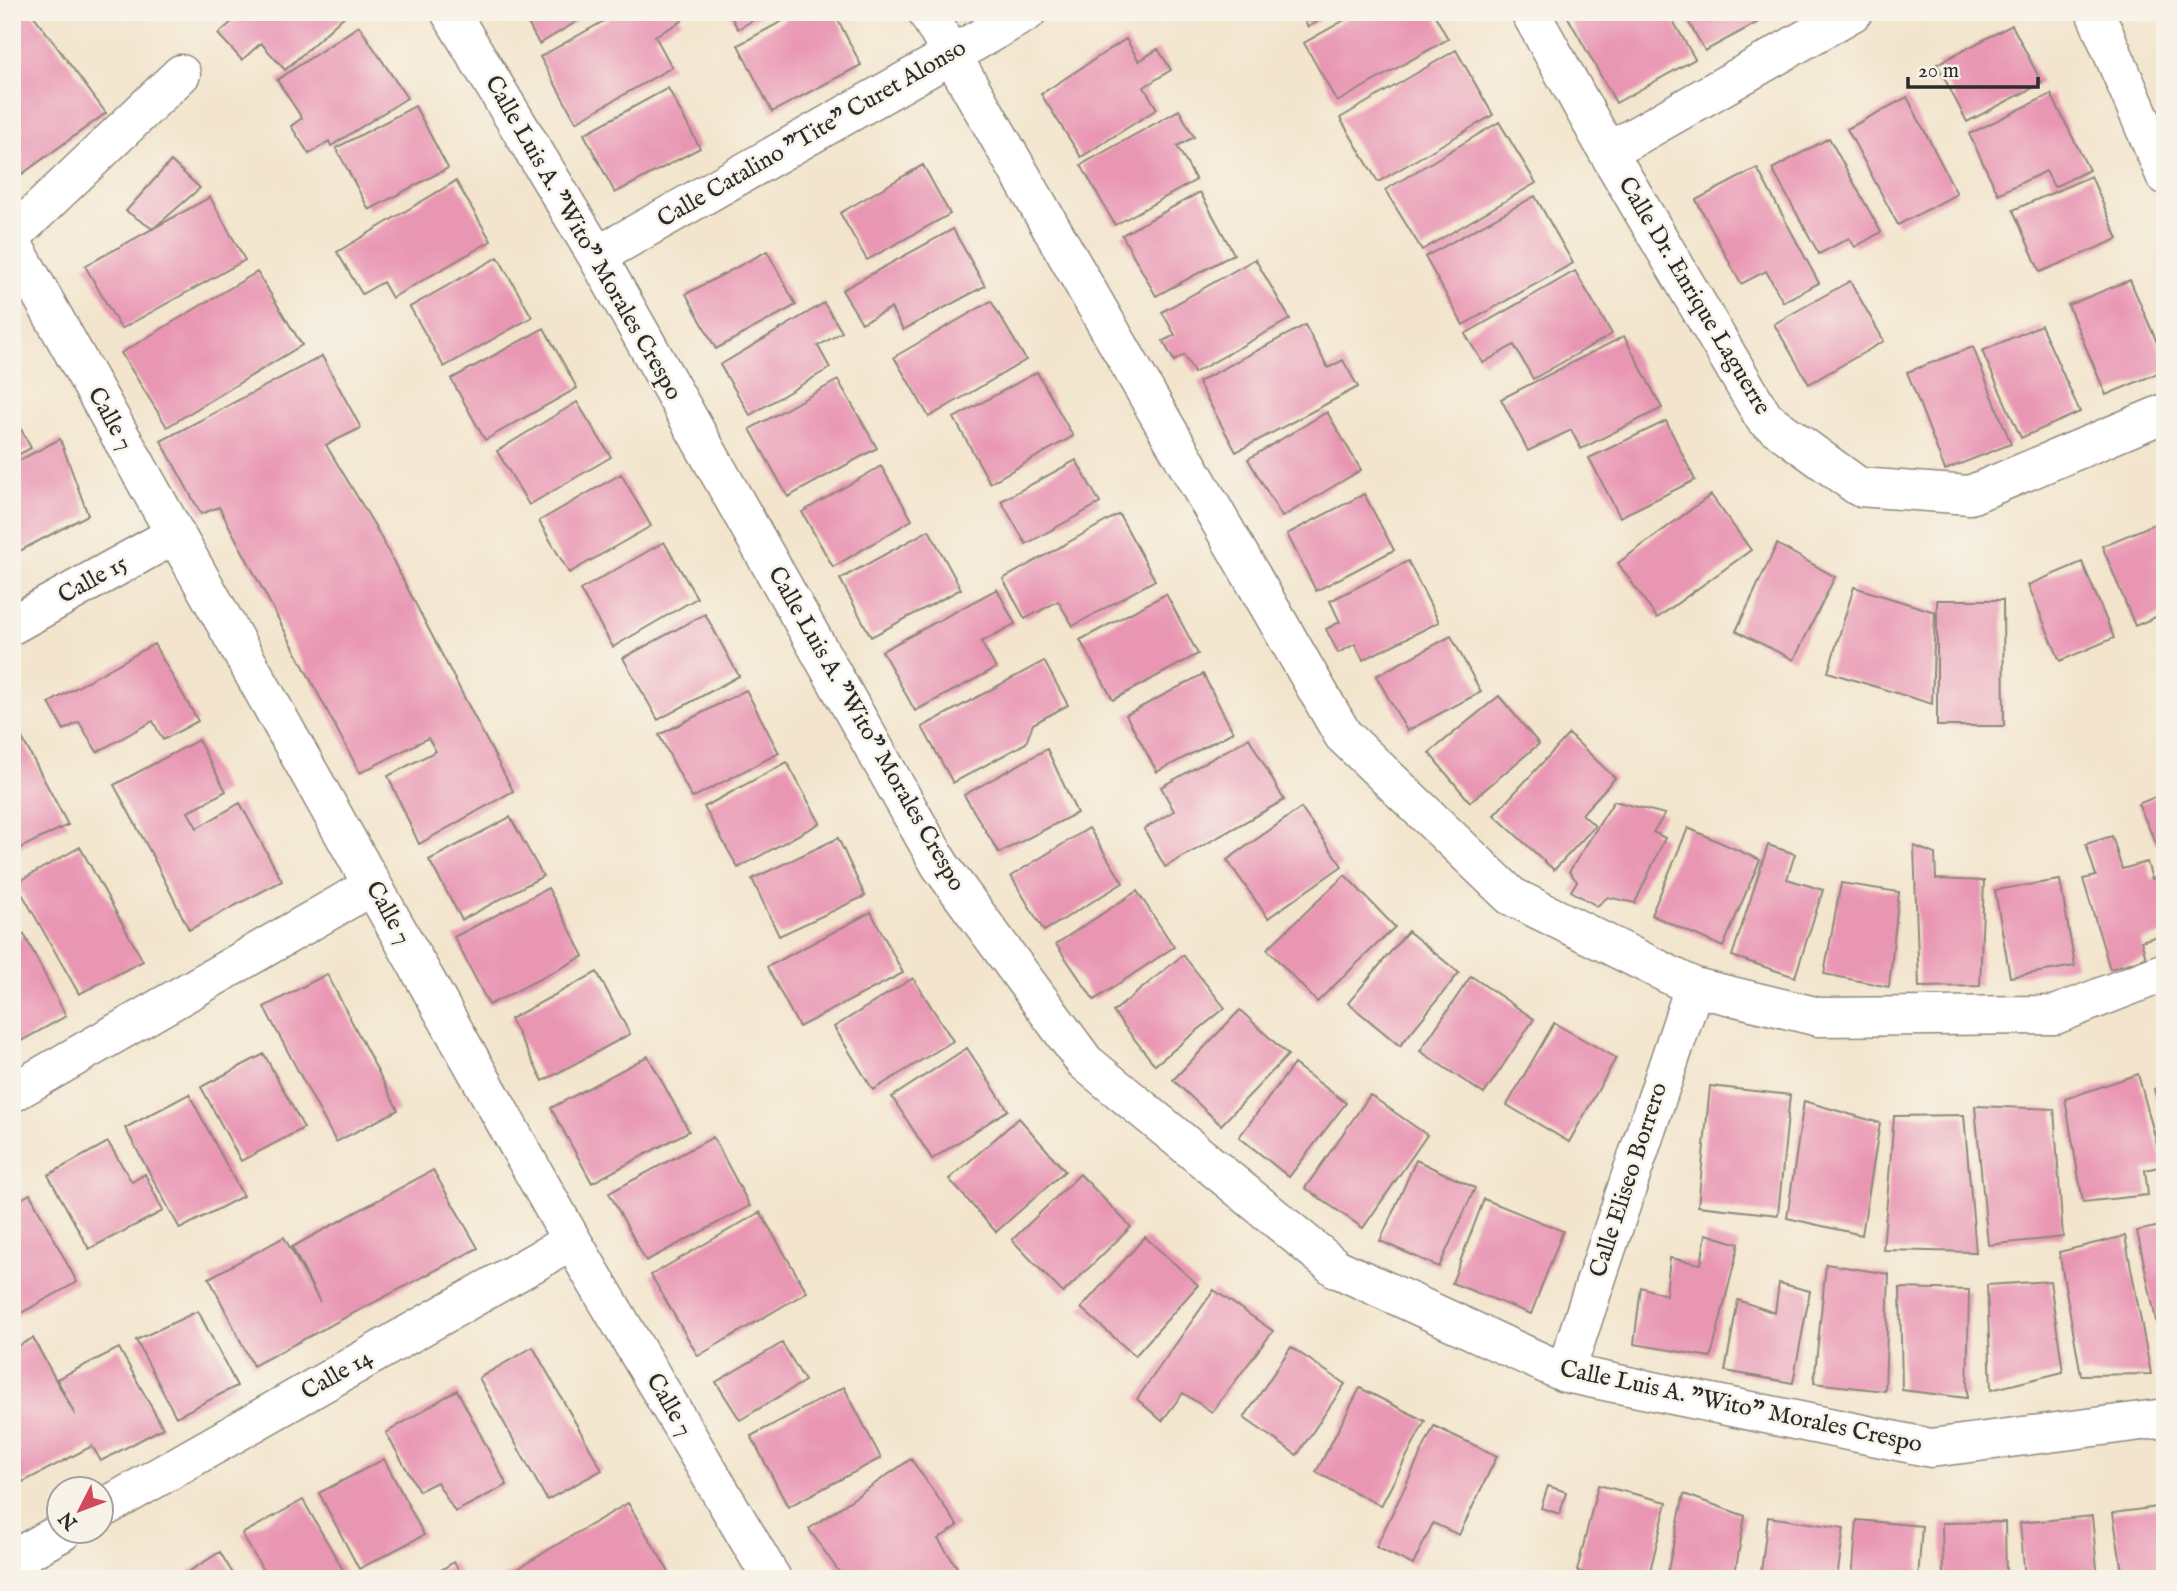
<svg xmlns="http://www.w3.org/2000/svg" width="2177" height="1591" viewBox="0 0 2177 1591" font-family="'IM FELL English',serif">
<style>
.building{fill:#e996b3}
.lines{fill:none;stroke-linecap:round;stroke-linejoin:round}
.minor-casing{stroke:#8f887c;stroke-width:41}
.minor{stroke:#fff;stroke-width:38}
.labels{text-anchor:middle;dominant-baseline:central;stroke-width:5;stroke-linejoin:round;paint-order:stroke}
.street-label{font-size:24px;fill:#2b2b2b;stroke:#f7f3e8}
</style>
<rect width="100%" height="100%" fill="#f7f3e8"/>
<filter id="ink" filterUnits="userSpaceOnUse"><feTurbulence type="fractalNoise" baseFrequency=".0143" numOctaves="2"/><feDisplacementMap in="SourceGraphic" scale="14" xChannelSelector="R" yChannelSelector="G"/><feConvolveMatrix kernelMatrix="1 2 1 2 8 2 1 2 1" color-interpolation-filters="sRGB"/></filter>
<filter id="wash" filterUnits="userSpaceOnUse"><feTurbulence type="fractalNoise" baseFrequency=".00686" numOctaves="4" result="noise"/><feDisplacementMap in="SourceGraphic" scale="28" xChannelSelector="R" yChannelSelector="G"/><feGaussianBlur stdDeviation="1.57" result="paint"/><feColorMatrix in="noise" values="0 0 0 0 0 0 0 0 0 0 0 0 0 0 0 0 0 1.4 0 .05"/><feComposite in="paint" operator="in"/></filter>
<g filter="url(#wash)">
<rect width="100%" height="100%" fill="#f3e5cd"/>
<g id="blocks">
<path class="building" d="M12,12H31L106,113L22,174L12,161Z
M243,12H349L285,70L261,43L242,60L218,34Z
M522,12H593L539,44Z
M620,12H677L682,21L655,36L672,67L576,122L540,57Z
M728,12H767L738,29Z
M799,12H834L861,65L772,112L738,45Z
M1299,12H1335L1308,27Z
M1359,12H1433L1448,39L1337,102L1304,43Z
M1565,12H1668L1695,59L1616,103Z
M1683,12H1760L1764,19L1705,51Z
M2012,25L2042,83L1967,122L1937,64Z
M359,26L407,98L331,146L329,141L309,154L291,126L302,118L277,80Z
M1126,39L1139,61L1158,49L1171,70L1144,87L1157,109L1081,157L1041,94Z
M1456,50L1493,115L1378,182L1340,118Z
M668,88L700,148L615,193L584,134Z
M2051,94L2089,170L2054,187L2046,171L1998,194L1969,134Z
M1907,97L1957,194L1898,225L1847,129Z
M415,106L448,168L369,210L336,148Z
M1179,110L1194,137L1177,146L1196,180L1115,225L1081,165Z
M1499,122L1536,183L1422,250L1385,190Z
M1829,138L1881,232L1855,247L1849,238L1819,254L1772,169Z
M171,161L200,188L153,229L126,211Z
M923,165L950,214L867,260L840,213Z
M1757,168L1819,283L1783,302L1766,271L1741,284L1696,200Z
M2091,176L2118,239L2040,272L2013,210Z
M456,181L491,241L392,298L383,282L362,294L337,252Z
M1200,192L1234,254L1156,296L1122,235Z
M1535,196L1573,263L1463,325L1425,257Z
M210,197L245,260L121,329L85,266Z
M953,229L985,286L903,330L891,308L862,323L842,290Z
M767,251L796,305L716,349L686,294Z
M498,257L532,317L444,367L410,307Z
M1255,259L1290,319L1194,373L1184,355L1174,361L1163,341L1175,335L1162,312Z
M1575,271L1612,334L1533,379L1514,345L1483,363L1465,334Z
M257,272L302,345L167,427L121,353Z
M2130,280L2165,361V370L2106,395L2068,305Z
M1850,281L1884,341L1809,384L1774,324Z
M991,301L1026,360L929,417L894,357Z
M824,303L842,332L818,346L830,368L750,415L720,365Z
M1305,325L1328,368L1343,360L1358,387L1236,452L1198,382Z
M2041,325L2080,412L2021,438L1982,351Z
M544,328L577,388L485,440L451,379Z
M1624,336L1662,408L1581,449L1571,430L1528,451L1501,399Z
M1973,347L2011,444L1945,470L1907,372Z
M322,356L361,428L326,445L375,526L513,791L419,844L388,776L436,751L428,738L360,773L219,507L201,514L161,441Z
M1037,372L1073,436L990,483L954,418Z
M838,380L877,448L788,497L750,429Z
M577,402L611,457L529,505L497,451Z
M12,412L31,448L12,458Z
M1327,412L1361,470L1282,517L1248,459Z
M1666,421L1695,480L1620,517L1589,458Z
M60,439L88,515L12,555V464Z
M1076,460L1100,503L1026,544L1001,501Z
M881,466L912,520L833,567L802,512Z
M621,474L651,526L569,573L539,521Z
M1364,494L1394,550L1316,591L1287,534Z
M1711,495L1751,550L1657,618L1618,563Z
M1119,514L1155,580L1073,626L1058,601L1025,619L1003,579Z
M2159,522L2165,537V613L2135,626L2102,546Z
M929,530L961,589L871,637L840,579Z
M664,542L697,598L613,647L580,590Z
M1777,544L1835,577L1794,660L1736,631Z
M1408,561L1439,622L1363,660L1355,644L1338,653L1326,629L1340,622L1330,601Z
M2082,562L2114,638L2060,661L2028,585Z
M1854,587L1935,612L1932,704L1828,672Z
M997,589L1015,624L981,642L996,668L915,711L882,651Z
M1166,594L1198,654L1113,700L1080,640Z
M1937,600H2003L2004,726H1937Z
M705,614L739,676L658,720L623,658Z
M1451,636L1481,692L1407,731L1376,676Z
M154,644L198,721L163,740L153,721L97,752L79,722L64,730L49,703Z
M1044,661L1068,705L1033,724L1026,743L953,783L922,727Z
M1203,674L1233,732L1157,772L1126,715Z
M746,690L779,753L692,798L659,735Z
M1499,696L1539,744L1470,802L1429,753Z
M12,719L68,825L12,852Z
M1569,734L1615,778L1582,814L1595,826L1554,870L1494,815Z
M1249,738L1284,800L1165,867L1144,829L1174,811L1161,787Z
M198,740L226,791L188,812L197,828L240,803L282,881L189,930L151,853L114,785Z
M1047,749L1077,813L999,853L964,795Z
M787,762L820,823L738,868L704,807Z
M2165,793V863L2138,804Z
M1614,801L1665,814L1653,832L1665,838L1635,903L1608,897L1597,906L1571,891L1577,881L1569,872Z
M1301,808L1342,866L1268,918L1227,860Z
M510,817L543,876L462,920L429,860Z
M1089,828L1123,883L1044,931L1011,876Z
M1688,828L1760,860L1723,947L1651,915Z
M2112,836L2122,869L2147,862L2152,879L2165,875V934L2141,941L2146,958L2110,969L2083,879L2096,876L2086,844Z
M838,838L865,896L779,936L752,879Z
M1768,845L1795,854L1787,879L1823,890L1795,977L1732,956Z
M1914,846L1935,854L1936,879L1984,881L1980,986L1919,987Z
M80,847L143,961L79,994L16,883Z
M1345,875L1395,927L1317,1002L1267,949Z
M2060,880L2075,966L2010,977L1995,890Z
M1841,883L1899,892L1889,987L1824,974Z
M548,888L584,956L489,1005L454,937Z
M1137,891L1174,947L1094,1000L1056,944Z
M871,912L903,973L799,1027L767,967Z
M1408,931L1459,973L1400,1046L1348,1003Z
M24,934L66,1016L12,1046V941Z
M1183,955L1225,1008L1155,1065L1113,1012Z
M597,972L630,1034L543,1081L510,1019Z
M327,974L398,1110L336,1142L264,1007Z
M1471,976L1534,1019L1484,1094L1420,1051Z
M913,978L953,1041L873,1090L834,1027Z
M1240,1010L1288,1055L1221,1125L1173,1080Z
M1554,1023L1616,1058L1569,1142L1507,1105Z
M967,1048L1008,1110L932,1159L892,1097Z
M264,1054L304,1128L241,1161L201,1087Z
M648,1056L689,1131L592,1183L551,1108Z
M1294,1064L1346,1103L1289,1177L1239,1137Z
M2138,1074L2163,1166L2145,1170L2148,1195L2083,1202L2065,1099Z
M1710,1086L1790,1095L1778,1215L1698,1206Z
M2165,1086V1125H2164L2154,1089Z
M189,1094L243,1196L180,1229L125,1128Z
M1370,1095L1427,1135L1363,1228L1305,1188Z
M1804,1101L1880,1123L1862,1235L1787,1218Z
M1975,1106L2054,1109L2063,1237L1988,1245Z
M1964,1115L1976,1252L1883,1250L1894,1116Z
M1019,1118L1065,1171L996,1232L949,1179Z
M713,1137L750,1206L646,1261L609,1193Z
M108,1142L132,1182L145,1174L163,1211L89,1249L48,1175Z
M1416,1160L1475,1188L1439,1267L1380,1241Z
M433,1170L478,1248L253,1366L209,1278L284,1237L320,1302L292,1247Z
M1080,1174L1131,1227L1063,1293L1012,1240Z
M30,1194L77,1282L12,1318V1204Z
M1484,1199L1563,1231L1531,1314L1452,1283Z
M760,1212L807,1292L698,1356L651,1275Z
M2165,1225V1358H2164L2137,1231Z
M1706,1234L1739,1244L1711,1357L1634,1344L1641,1287L1666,1295L1670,1258L1701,1264Z
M2125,1236L2151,1374L2081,1375L2059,1252Z
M1145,1237L1198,1285L1135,1356L1081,1308Z
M1826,1264L1889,1274L1885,1391L1814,1383Z
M2050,1281L2063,1372L1991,1390L1987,1285Z
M1779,1283L1810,1291L1793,1383L1725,1371L1738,1300L1775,1313Z
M1900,1288L1969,1290L1967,1398L1902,1390Z
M1214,1290L1273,1331L1212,1412L1183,1393L1162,1421L1137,1399Z
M198,1311L237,1386L176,1417L136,1340Z
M33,1338L75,1415L57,1379L119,1348L163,1428L101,1461L92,1446L23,1482L12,1462V1349Z
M782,1343L805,1381L740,1420L716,1382Z
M533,1347L602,1470L547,1500L479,1378Z
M1291,1347L1345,1384L1297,1455L1244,1418Z
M844,1387L881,1458L788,1507L751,1436Z
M1360,1388L1425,1421L1381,1506L1316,1472Z
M457,1390L507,1485L455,1512L437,1482L419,1491L386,1433Z
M1434,1426L1497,1456L1459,1535L1433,1523L1413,1565L1376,1547Z
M384,1459L424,1535L359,1569L319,1493Z
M911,1459L958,1526L938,1539L965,1579H844L809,1529Z
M1598,1485L1667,1502L1648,1579H1608L1577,1571Z
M1548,1486L1566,1492L1560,1514L1541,1508Z
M1684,1494L1745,1516L1734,1579H1666Z
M303,1500L346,1575L339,1579H268L242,1534Z
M628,1503L673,1579H501L563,1541Z
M2165,1506V1579H2123L2113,1513Z
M2092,1516L2098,1579H2025L2020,1523Z
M1768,1517L1844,1528L1837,1579H1760Z
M1857,1520L1922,1526L1918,1579H1852Z
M2005,1522L2006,1579H1943L1942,1523Z
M220,1552L236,1579H177Z
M454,1562L464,1579H427Z"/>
</g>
</g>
<g filter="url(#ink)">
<use href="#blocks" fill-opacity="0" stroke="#8f887c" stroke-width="2"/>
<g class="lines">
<defs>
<path id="minor" d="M450,12L597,256L940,865L1085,1062L1336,1268L1565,1373L1931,1448L2165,1418
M927,12L1343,735L1511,896L1694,987L1819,1017L2055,1015L2165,972
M1530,12L1608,152L1764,418L1859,487L1970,495L2165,413
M2095,12L2165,175
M1608,152L1853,12
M12,236L181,74
M12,243L572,1241L772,1579
M597,256L1027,12
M12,625L174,535
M12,1093L372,886
M1565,1373L1694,987
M102,1509L572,1241
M12,1560L62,1532"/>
</defs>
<use href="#minor" class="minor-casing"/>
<use href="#minor" class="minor"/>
</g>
</g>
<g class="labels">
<g class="street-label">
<text transform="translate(812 134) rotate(-30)">Calle Catalino "Tite" Curet Alonso</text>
<text transform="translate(583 238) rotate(60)">Calle Luis A. "Wito" Morales Crespo</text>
<text transform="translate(1694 296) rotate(59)">Calle Dr. Enrique Laguerre</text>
<text transform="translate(110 419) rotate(61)">Calle 7</text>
<text transform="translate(93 580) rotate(-29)">Calle 15</text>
<text transform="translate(866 729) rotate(60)">Calle Luis A. "Wito" Morales Crespo</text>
<text transform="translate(388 913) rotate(61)">Calle 7</text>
<text transform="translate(1629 1180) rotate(-72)">Calle Eliseo Borrero</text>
<text transform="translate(337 1375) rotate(-30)">Calle 14</text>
<text transform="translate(669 1405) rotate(60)">Calle 7</text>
<text transform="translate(1741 1407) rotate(12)">Calle Luis A. "Wito" Morales Crespo</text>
</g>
</g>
<rect width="2177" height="1591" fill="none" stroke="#f7f3e8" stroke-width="42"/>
<g transform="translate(80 1510) rotate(228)"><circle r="33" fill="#f7f3e8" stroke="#a5a39c" stroke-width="2"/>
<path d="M0-5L12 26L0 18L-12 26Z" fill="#d1495b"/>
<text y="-10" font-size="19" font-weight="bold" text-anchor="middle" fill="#2b2b2b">N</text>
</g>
<path d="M1908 77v10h130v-10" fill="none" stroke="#2b2b2b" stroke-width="3.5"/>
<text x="1918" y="77" font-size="21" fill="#2b2b2b" stroke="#f7f3e8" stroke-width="5" paint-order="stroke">20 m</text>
</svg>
